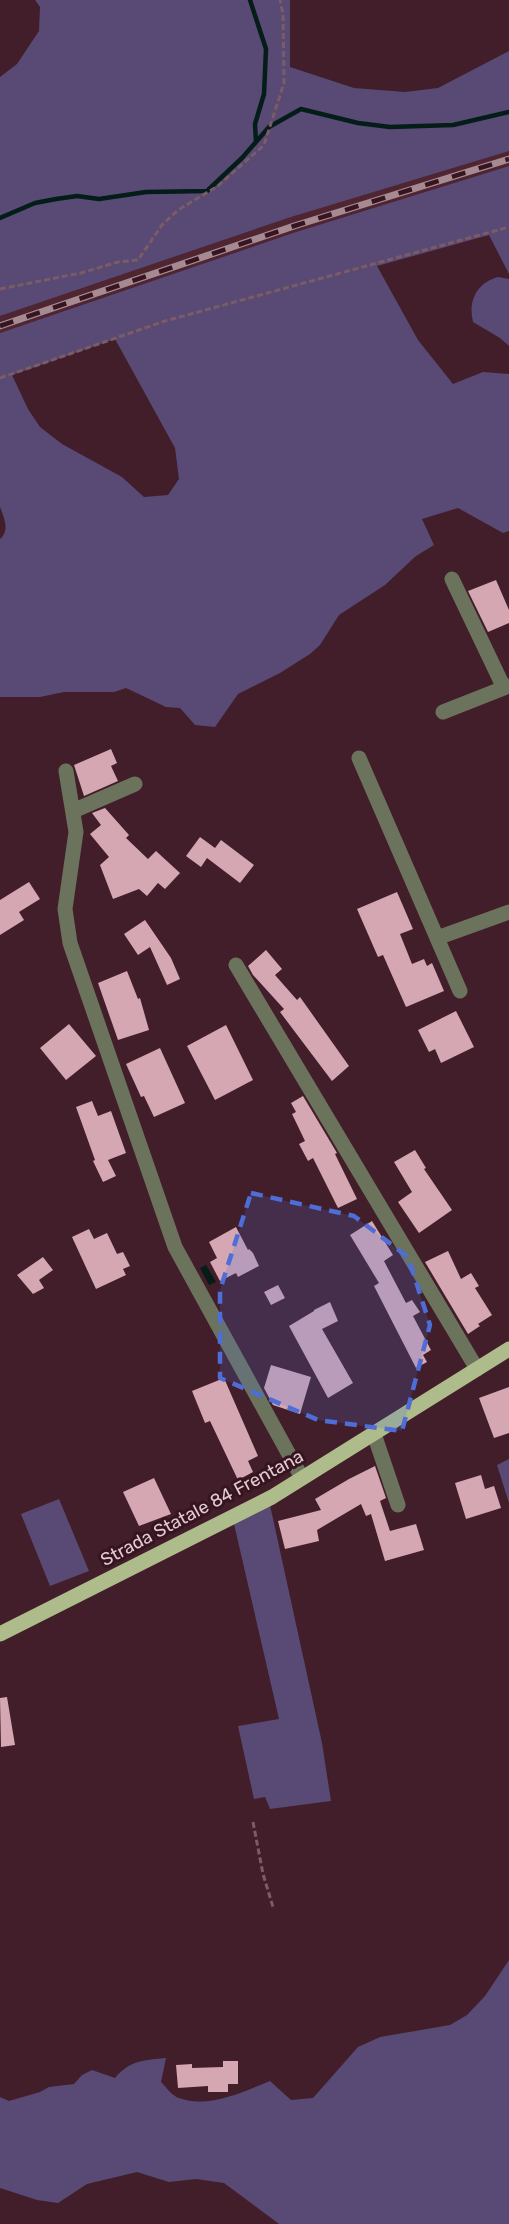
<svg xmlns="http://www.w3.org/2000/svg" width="509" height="2224" viewBox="0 0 509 2224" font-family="Rubik,sans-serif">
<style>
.built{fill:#4f2532}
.green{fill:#594975;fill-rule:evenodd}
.water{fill:#041d19}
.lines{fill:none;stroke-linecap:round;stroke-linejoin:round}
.stream{stroke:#041d19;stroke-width:4.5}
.building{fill:#d4a7b3}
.path{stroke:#7b5c65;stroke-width:3;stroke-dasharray:6 3;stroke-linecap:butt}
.minor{stroke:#6c735c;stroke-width:15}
.major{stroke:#aebb8a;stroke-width:15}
.rail-casing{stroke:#a68a92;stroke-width:7}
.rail{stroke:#361420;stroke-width:4.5;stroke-dasharray:14;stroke-linecap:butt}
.marked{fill:#4e6dd6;fill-opacity:0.2;stroke:#4e6dd6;stroke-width:4.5;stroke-dasharray:12 8;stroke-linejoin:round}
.labels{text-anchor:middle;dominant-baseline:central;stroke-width:6;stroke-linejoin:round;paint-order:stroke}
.street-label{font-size:18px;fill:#e2cad0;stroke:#361420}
</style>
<rect width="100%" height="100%" fill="#411e29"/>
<path class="built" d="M509,149V166L296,232L0,333V316L291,217Z"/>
<path class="green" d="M35,0H290V67L354,88L405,92L438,88L509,51V151L291,217L0,316V77L17,64L39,31L40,7Z
M509,166V274L489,235L377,266L418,340L453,384L483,372L509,374V531L503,533L458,508L422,519L434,545L416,556L385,585L339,615L320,645L310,654L280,673L238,694L215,727L195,725L180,708L166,707L126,688L114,692H64L40,697H0V539C10,531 4,517 0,507V333L296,232ZM115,339L175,448L179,479L168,495L144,497L122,477L62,444L40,427L28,409L12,375Z
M498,277L509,279V346L500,338L473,322C468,302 476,283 498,277Z
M509,1459V1503L497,1465Z
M59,1499L89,1571L50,1586L21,1514Z
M270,1505L322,1743L331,1801L270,1809L265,1797L254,1799L238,1726L279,1719L234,1524Z
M509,1960V2224H279L224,2183L196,2179L169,2182L137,2172L87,2184L58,2203L37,2200L0,2188V2097L9,2101L40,2092L49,2087L74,2084L82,2075L92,2070L115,2078C130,2060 145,2060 166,2058L161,2082C166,2087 172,2096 179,2098C208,2109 243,2092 270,2081L291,2100L313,2098L358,2047L380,2037L450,2025L467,2015L485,1996Z"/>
<path class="water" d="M206,1265L216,1282L209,1285L200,1268Z"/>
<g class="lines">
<path class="stream" d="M250,0L266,49L264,94L255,124L256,142
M0,218L35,203L56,199L77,196L99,199L146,192L207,191L242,158L269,127L301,109L358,123L390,127L453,125L509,112"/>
</g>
<path class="building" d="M496,580L509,610V623L488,632L468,591Z
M111,749L117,763L111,766L118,781L84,796L74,765Z
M105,808L129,835L126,838L148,859L156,851L180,873L165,889L158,883L147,896L139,889L113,899L100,865L109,857L90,834L101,825L92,813Z
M200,837L215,848L221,840L254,865L240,883L207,858L201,867L186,856Z
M29,882L40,899L19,912L24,920L0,935V900Z
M397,892L413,929L400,934L412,964L424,959L427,966L432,963L444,991L406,1007L383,955L378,957L357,909Z
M145,920L171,958L180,979L167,985L150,947L138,955L124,934Z
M266,950L282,969L275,975L297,1000L300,997L349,1066L332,1081L280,1012L284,1009L253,975L248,966Z
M127,971L138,999L140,998L149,1030L118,1040L98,983Z
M456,1011L474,1047L441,1063L435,1049L429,1052L418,1030Z
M69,1024L96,1056L66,1080L40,1048Z
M226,1025L253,1080L215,1100L187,1046Z
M160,1048L185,1103L154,1117L144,1096L141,1097L126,1064Z
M303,1096L337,1153L335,1154L357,1199L338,1208L313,1158L308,1161L299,1144L305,1141L292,1114L296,1112L291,1103Z
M92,1101L98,1116L111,1111L126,1153L108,1160L116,1176L103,1182L93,1161L95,1160L76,1107Z
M415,1150L426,1168L424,1169L452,1210L419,1233L398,1202L412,1192L394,1162Z
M372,1221L393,1255L384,1261L406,1303L412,1300L420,1312L413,1316L431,1350L423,1355L427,1362L416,1368L374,1286L379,1283L350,1235Z
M236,1227L248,1250L249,1249L253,1253L259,1266L238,1277L236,1273L220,1281L210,1262L217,1258L209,1242Z
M89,1229L94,1239L107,1233L117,1254L123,1252L130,1266L123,1269L126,1275L96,1289L72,1237Z
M448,1251L461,1279L471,1273L479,1286L475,1288L492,1315L478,1324L480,1326L468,1334L425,1262Z
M43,1257L53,1270L39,1280L44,1288L33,1294L17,1275Z
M278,1285L285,1298L271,1305L264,1292Z
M330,1302L338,1321L322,1329L353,1383L328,1398L289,1326L314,1311V1310Z
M271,1365L311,1377L300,1414L273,1405L264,1388Z
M224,1378L258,1456L248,1461L253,1472L238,1480L210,1421L205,1423L192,1391Z
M509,1387V1433L494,1438L479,1398Z
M375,1466L386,1498L380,1501L390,1531L416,1524L424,1550L385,1561L371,1514L366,1516L361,1504L317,1530L319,1541L285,1549L278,1521L321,1510L315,1499L349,1479Z
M481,1475L485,1489L494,1486L501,1508L466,1519L455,1483Z
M154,1478L171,1514L139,1526L123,1492Z
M7,1697L15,1745L1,1747L0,1698Z
M223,2061H238V2084H228V2092H208V2086L178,2088L176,2065L192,2064V2068L223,2067Z"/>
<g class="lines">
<path class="path" d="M0,289L81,273L118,262L138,260L162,225L178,210L218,186L264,145L284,83L283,14L280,0
M0,378L165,321L509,227
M253,1822L263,1874L273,1907"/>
<path class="minor" d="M452,579L504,688
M443,712L509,686
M359,758L460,991
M66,771L76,832L65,909L70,943L175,1247L302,1478
M73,811L135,784
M437,938L509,912
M236,965L477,1369
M374,1434L398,1505"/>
<path class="major" d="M0,1634L272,1497L509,1349"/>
<defs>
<path id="rail" d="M0,326L294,226L509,159"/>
</defs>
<use href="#rail" class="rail-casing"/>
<use href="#rail" class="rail"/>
</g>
<path class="marked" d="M251,1193L354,1216L408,1257L430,1325L402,1431L318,1420L220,1378V1290Z"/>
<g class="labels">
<g class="street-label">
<text transform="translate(202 1508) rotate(-28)">Strada Statale 84 Frentana</text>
</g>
</g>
</svg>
